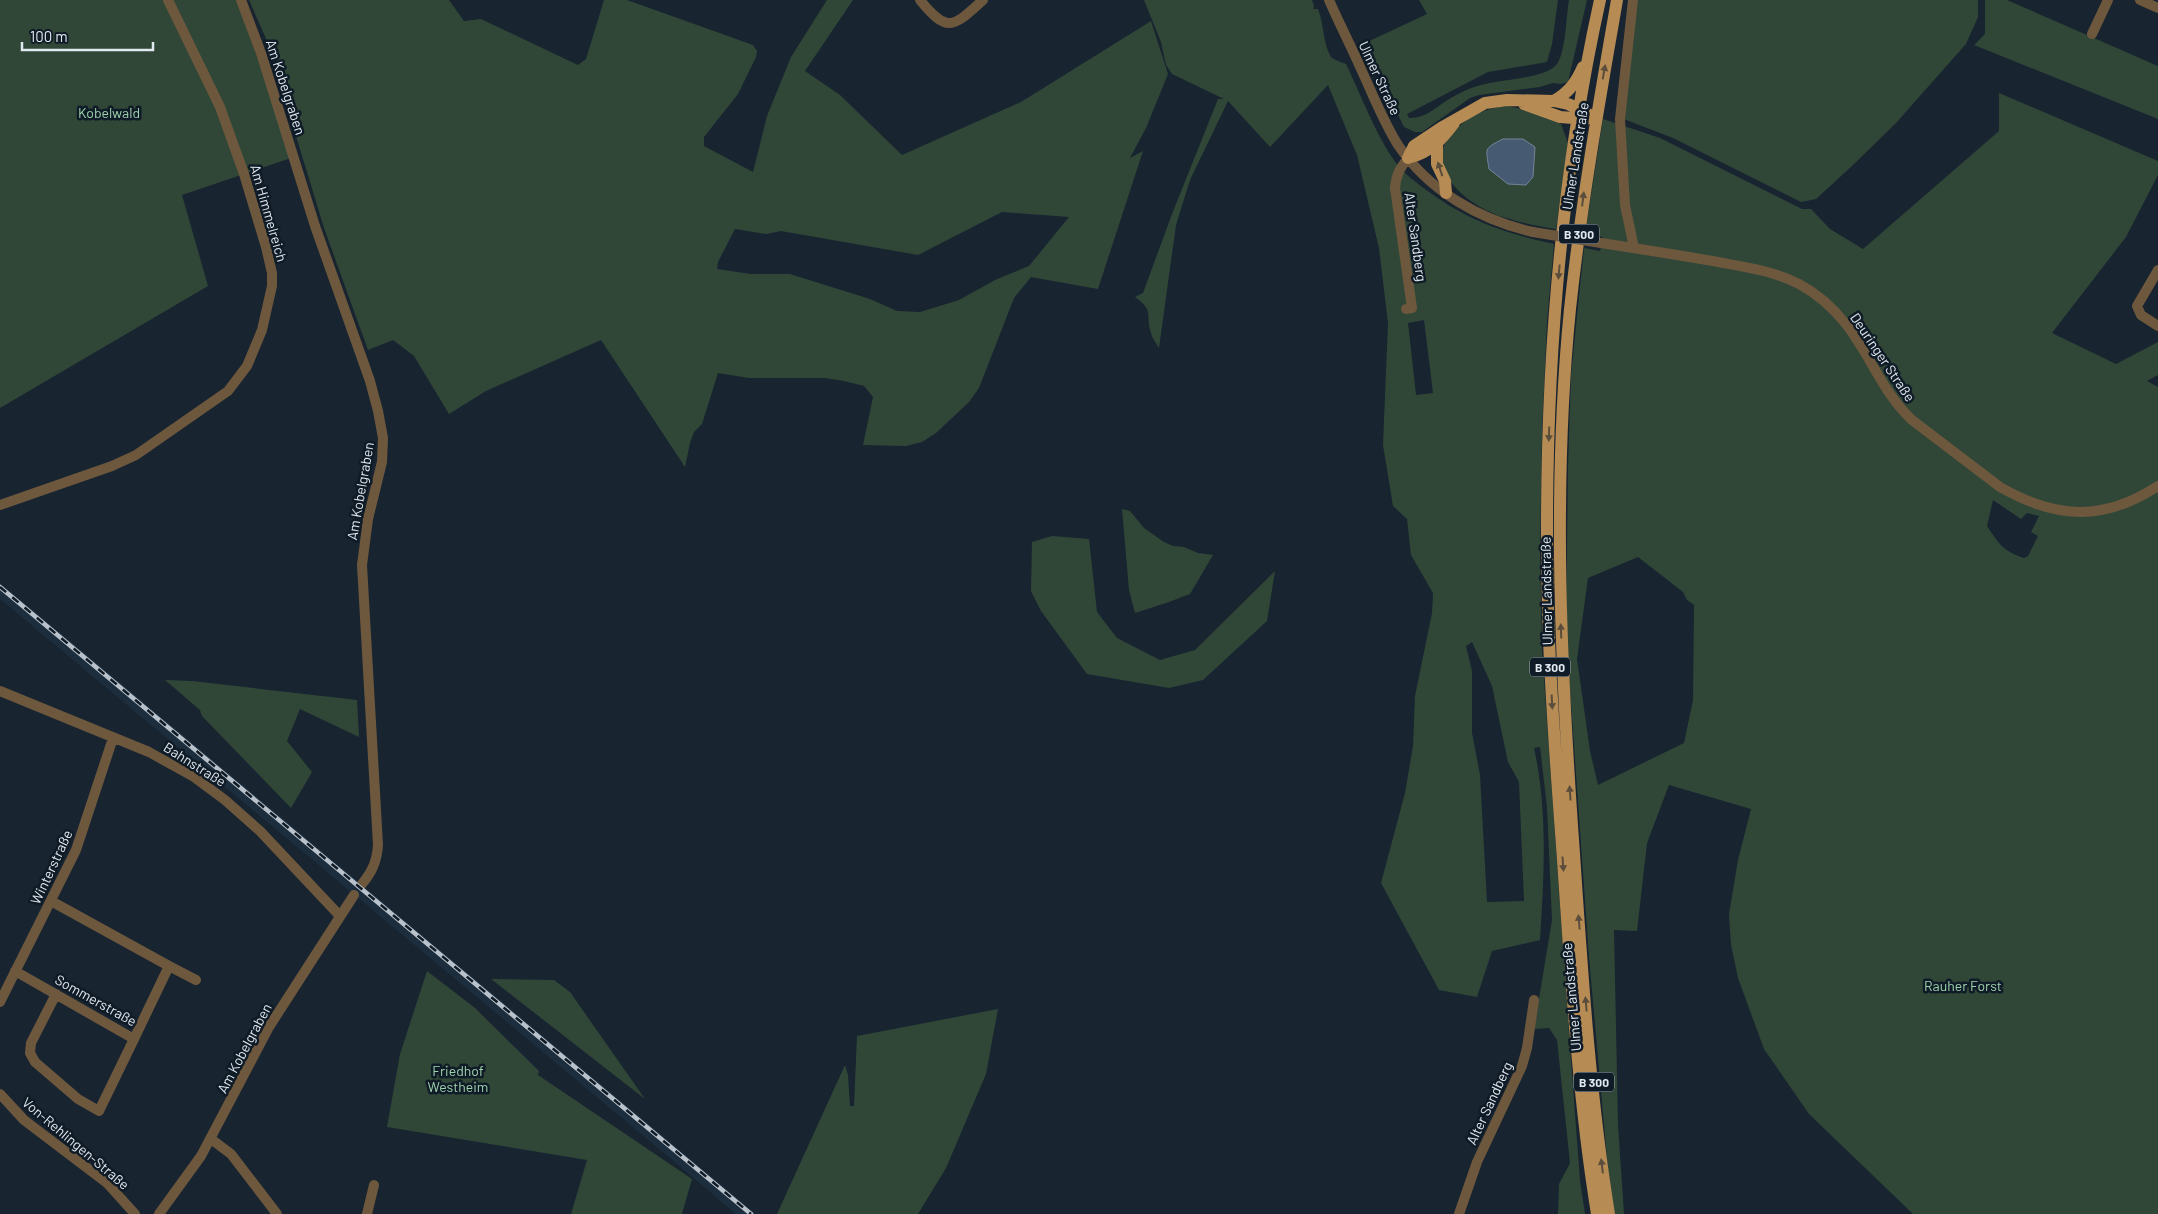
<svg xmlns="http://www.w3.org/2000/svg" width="2158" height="1214" viewBox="0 0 2158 1214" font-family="Barlow,sans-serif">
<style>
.built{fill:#1c2e3e}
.green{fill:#304737;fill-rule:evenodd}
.water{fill:#465a72;stroke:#748598}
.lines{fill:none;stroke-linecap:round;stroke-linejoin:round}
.minor{stroke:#6d583e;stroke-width:10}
.major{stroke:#b68b54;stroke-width:12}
.rail-casing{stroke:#b9c2ca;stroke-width:4.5}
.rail{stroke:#0f1b26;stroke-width:2.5;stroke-dasharray:8;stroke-linecap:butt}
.minor-bridge{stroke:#6d583e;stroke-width:10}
.oneway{fill:#5a4d3b}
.labels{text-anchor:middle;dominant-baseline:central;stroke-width:5;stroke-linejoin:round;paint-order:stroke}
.shield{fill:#0f1b26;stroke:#a1aab3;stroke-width:1}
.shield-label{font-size:12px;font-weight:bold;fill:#e0e8f0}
.street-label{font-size:14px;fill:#e0e8f0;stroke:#0f1b26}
.park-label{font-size:14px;fill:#9ed2ac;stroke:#0f1b26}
</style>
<rect width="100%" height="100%" fill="#182430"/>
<path class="built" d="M0,583L135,695L756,1214H736L671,1159L0,599Z"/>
<path class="green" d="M0,0H241L294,157L182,195L208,286L0,408Z
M249,0H449L464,21L481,19L578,65L586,59L604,0H627L753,45L757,51L756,57L738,94L704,137V146L753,172L767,116L791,57L827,0H853L805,71L840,95L902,155L1021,102L1151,21L1168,74L1146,128L1130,158L1143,151L1098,289L1031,277L1014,298L979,388L969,402L936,433L922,442L906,446L863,445L873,397L864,386L844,381L825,378H749L718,373L702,424L694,432L690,443L685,467L601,340L486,391L449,414L414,356L393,340L368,350L324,228L267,41ZM1002,212L1069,217L1029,266L995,280L959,300L920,312L897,311L870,299L790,274H751L717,269L718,262L735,229L766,234L781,231L918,255Z
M1144,0H1312L1314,6L1313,9H1318C1324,23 1323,45 1331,57C1334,60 1341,62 1346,64C1360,93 1376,135 1394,160C1402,172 1413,180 1425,189C1466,220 1504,233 1554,244L1547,322L1542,432L1540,555L1542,651L1569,1033L1580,1181L1585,1214H1558L1559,1184L1570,1163L1557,1040L1549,1028L1534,1029L1552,920L1547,807L1540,747L1534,748C1548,811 1544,876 1540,940L1492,951L1477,997L1439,990L1381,883L1405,793L1413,746L1415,696L1432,613L1433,593L1411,555L1407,519L1393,506L1383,445L1388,323L1379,248L1357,155L1328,85L1270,147L1228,101L1190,180L1176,225L1159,348C1156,343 1152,338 1151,333C1145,315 1155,311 1135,297L1143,293L1172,214L1218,99H1224L1172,74L1166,65L1161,42ZM1424,320L1433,393L1416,395L1408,323ZM1472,642L1492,686L1508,762L1519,782L1524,901L1487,902L1480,775L1472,733V671L1466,646Z
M1419,0H1558L1552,44L1547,62L1488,72L1407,114L1409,118C1424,119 1435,108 1446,101C1457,94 1469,88 1481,85C1500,79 1546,79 1557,64C1566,51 1566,16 1569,0H1587L1568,82L1561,84L1553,83L1540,87L1479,95L1470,98L1422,132H1415L1404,127L1363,44L1427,14Z
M1637,0H1978V17L1966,44L1896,123L1853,165L1816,199L1801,202L1673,138L1621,118Z
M1985,0H2007L2158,66V119L1974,45L1985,34Z
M1999,93L2158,161V175L2126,237L2052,333L2116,364L2158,342V375L2147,381L2158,387V1214H1913L1809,1114L1764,1049L1738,978L1731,945L1729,914L1738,860L1751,809L1669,785L1647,843L1637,931L1614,930L1618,1125L1624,1214H1615L1609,1181L1589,957L1566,632L1568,468L1571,375L1584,248L1600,251L1603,237L1585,234L1603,119L1660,138L1802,209H1811L1830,229L1863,249L1999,131ZM1993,500L2021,519L2027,513L2039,516L2031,532L2038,536L2028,556L2024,558C2003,551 1999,544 1987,526ZM1638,557L1683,592L1687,600L1694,605L1693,700L1684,743L1598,785L1590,751L1577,659L1588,578Z
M1508,106L1521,109L1561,124L1568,143L1556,229C1538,226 1521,223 1503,217C1477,209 1433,180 1443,148C1445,142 1450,137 1454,132C1467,116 1488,107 1508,106Z
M1122,509L1130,511L1144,528L1164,542L1173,546L1184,547L1198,553L1213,555L1190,594L1169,602L1135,613L1129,590Z
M1052,536L1089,539L1097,612L1117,638L1160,660L1195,650L1275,571L1267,621L1203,680L1169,688L1087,674L1041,611L1031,591L1032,542Z
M165,680L192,681L357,700L359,737L300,709L287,741L312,772L291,808L202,716L200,710Z
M427,971L475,1008L539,1071L538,1075L692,1179L682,1214H571L587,1160L387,1127L400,1054Z
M491,979L554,980L570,992L645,1099Z
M998,1009L986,1074L946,1168L918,1214H777L845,1065L848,1075L850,1106H854L857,1036Z"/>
<path class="water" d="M1503,139H1523L1535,147L1533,177L1526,185L1508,184L1489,169C1486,148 1483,149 1503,139Z"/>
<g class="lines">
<path class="minor" d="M241,0L261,53L315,226L370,381L378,411L383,438L382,462L368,519L362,565L378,845C377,861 372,872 362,884
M920,0C948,35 954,26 983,0
M1329,0C1339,23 1351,46 1361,69C1373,95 1383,121 1398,145C1429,191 1480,220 1533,232
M1633,0L1620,119L1625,205L1634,248
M2140,0L2158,8
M2092,34L2108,0
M1601,243C1640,249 1679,255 1718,262C1745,267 1774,271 1799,284C1816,293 1833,308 1845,323C1870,354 1882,392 1912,420L2000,487C2056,519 2103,522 2158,486
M2158,270L2137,306L2141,315L2158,326
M1406,309L1412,308L1395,188C1396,175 1400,168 1408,158
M0,505L112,466L136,455L228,391L247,366L262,330L272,286V273L266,247L244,174L220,107L168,0
M0,691L149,752L194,777L225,800L260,831L339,915
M169,966L196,980
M15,971L134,1039L169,966L51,901
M56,994L31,1043L30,1053L35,1062L78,1099L99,1111L134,1039
M0,1002L76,850L113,738
M0,1094L24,1120L107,1183L135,1214
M211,1139L231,1154L277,1214
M159,1214L201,1156L269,1027L354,895
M367,1214L374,1185
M1459,1214L1477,1162L1522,1066L1527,1048L1534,1000"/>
<path class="major" d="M1554,101C1569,92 1576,83 1583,67
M1524,104L1560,117L1586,119
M1437,144V164L1445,181L1446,193
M1408,158L1414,146L1441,128L1485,103L1507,100L1554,101L1568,104L1587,113
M1408,158C1430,153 1441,140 1454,123
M1597,1214C1578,1097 1571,978 1563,860C1557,777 1550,693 1548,609C1543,406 1556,199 1600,0
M1609,1214C1590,1097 1582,972 1574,854C1561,673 1552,491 1570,309C1581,205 1599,103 1617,0"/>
<defs>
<path id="rail" d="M0,587L751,1214"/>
</defs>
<use href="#rail" class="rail-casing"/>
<use href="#rail" class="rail"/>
<path class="minor-bridge" d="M1533,232L1601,243"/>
</g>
<defs><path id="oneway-solid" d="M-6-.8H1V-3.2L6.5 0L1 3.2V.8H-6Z" transform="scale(1.25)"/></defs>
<g class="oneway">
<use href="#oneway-solid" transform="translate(1604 72) rotate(-80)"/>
<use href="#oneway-solid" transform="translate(1440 169) rotate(-108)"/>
<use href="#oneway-solid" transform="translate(1583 199) rotate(-83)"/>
<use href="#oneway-solid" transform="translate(1559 272) rotate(95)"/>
<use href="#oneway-solid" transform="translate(1549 434) rotate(92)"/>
<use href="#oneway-solid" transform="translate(1561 631) rotate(-92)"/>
<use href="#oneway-solid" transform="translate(1552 702) rotate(87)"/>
<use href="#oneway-solid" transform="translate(1570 793) rotate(-94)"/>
<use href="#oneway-solid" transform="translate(1563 864) rotate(86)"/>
<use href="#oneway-solid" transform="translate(1579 922) rotate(-95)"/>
<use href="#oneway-solid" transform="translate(1586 1004) rotate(-95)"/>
<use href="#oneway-solid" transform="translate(1602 1166) rotate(-97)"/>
</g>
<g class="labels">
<g class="shield">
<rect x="1559" y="224.5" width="40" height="19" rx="4"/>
<rect x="1530" y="657.5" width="40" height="19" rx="4"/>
<rect x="1574" y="1072.5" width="40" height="19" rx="4"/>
</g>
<g class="shield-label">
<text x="1579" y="234">B 300</text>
<text x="1550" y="667">B 300</text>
<text x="1594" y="1082">B 300</text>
</g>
<g class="street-label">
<text transform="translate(1380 78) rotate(65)">Ulmer Straße</text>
<text transform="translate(286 87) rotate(72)">Am Kobelgraben</text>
<text transform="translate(1575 156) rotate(-81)">Ulmer Landstraße</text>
<text transform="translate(269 213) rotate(74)">Am Himmelreich</text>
<text transform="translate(1416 237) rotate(82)">Alter Sandberg</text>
<text transform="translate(1883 357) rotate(56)">Deuringer Straße</text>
<text transform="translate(360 491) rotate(-80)">Am Kobelgraben</text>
<text transform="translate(1546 591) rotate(-91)">Ulmer Landstraße</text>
<text transform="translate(195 764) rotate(32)">Bahnstraße</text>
<text transform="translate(51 867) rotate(-65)">Winterstraße</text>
<text transform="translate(1571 997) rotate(-95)">Ulmer Landstraße</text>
<text transform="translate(96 1000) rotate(29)">Sommerstraße</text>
<text transform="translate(244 1048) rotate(-62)">Am Kobelgraben</text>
<text transform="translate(1489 1103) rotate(-65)">Alter Sandberg</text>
<text transform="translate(76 1143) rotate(40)">Von-Rehlingen-Straße</text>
</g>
<g class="park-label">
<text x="109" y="112">Kobelwald</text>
<text x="1963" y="985">Rauher Forst</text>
<text x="458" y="1070">Friedhof<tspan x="458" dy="16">Westheim</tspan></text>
</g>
</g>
<path d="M22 42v8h131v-8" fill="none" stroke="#e0e8f0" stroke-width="2.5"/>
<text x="30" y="42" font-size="15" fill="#e0e8f0" stroke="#0f1b26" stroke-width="4" paint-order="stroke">100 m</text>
</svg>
